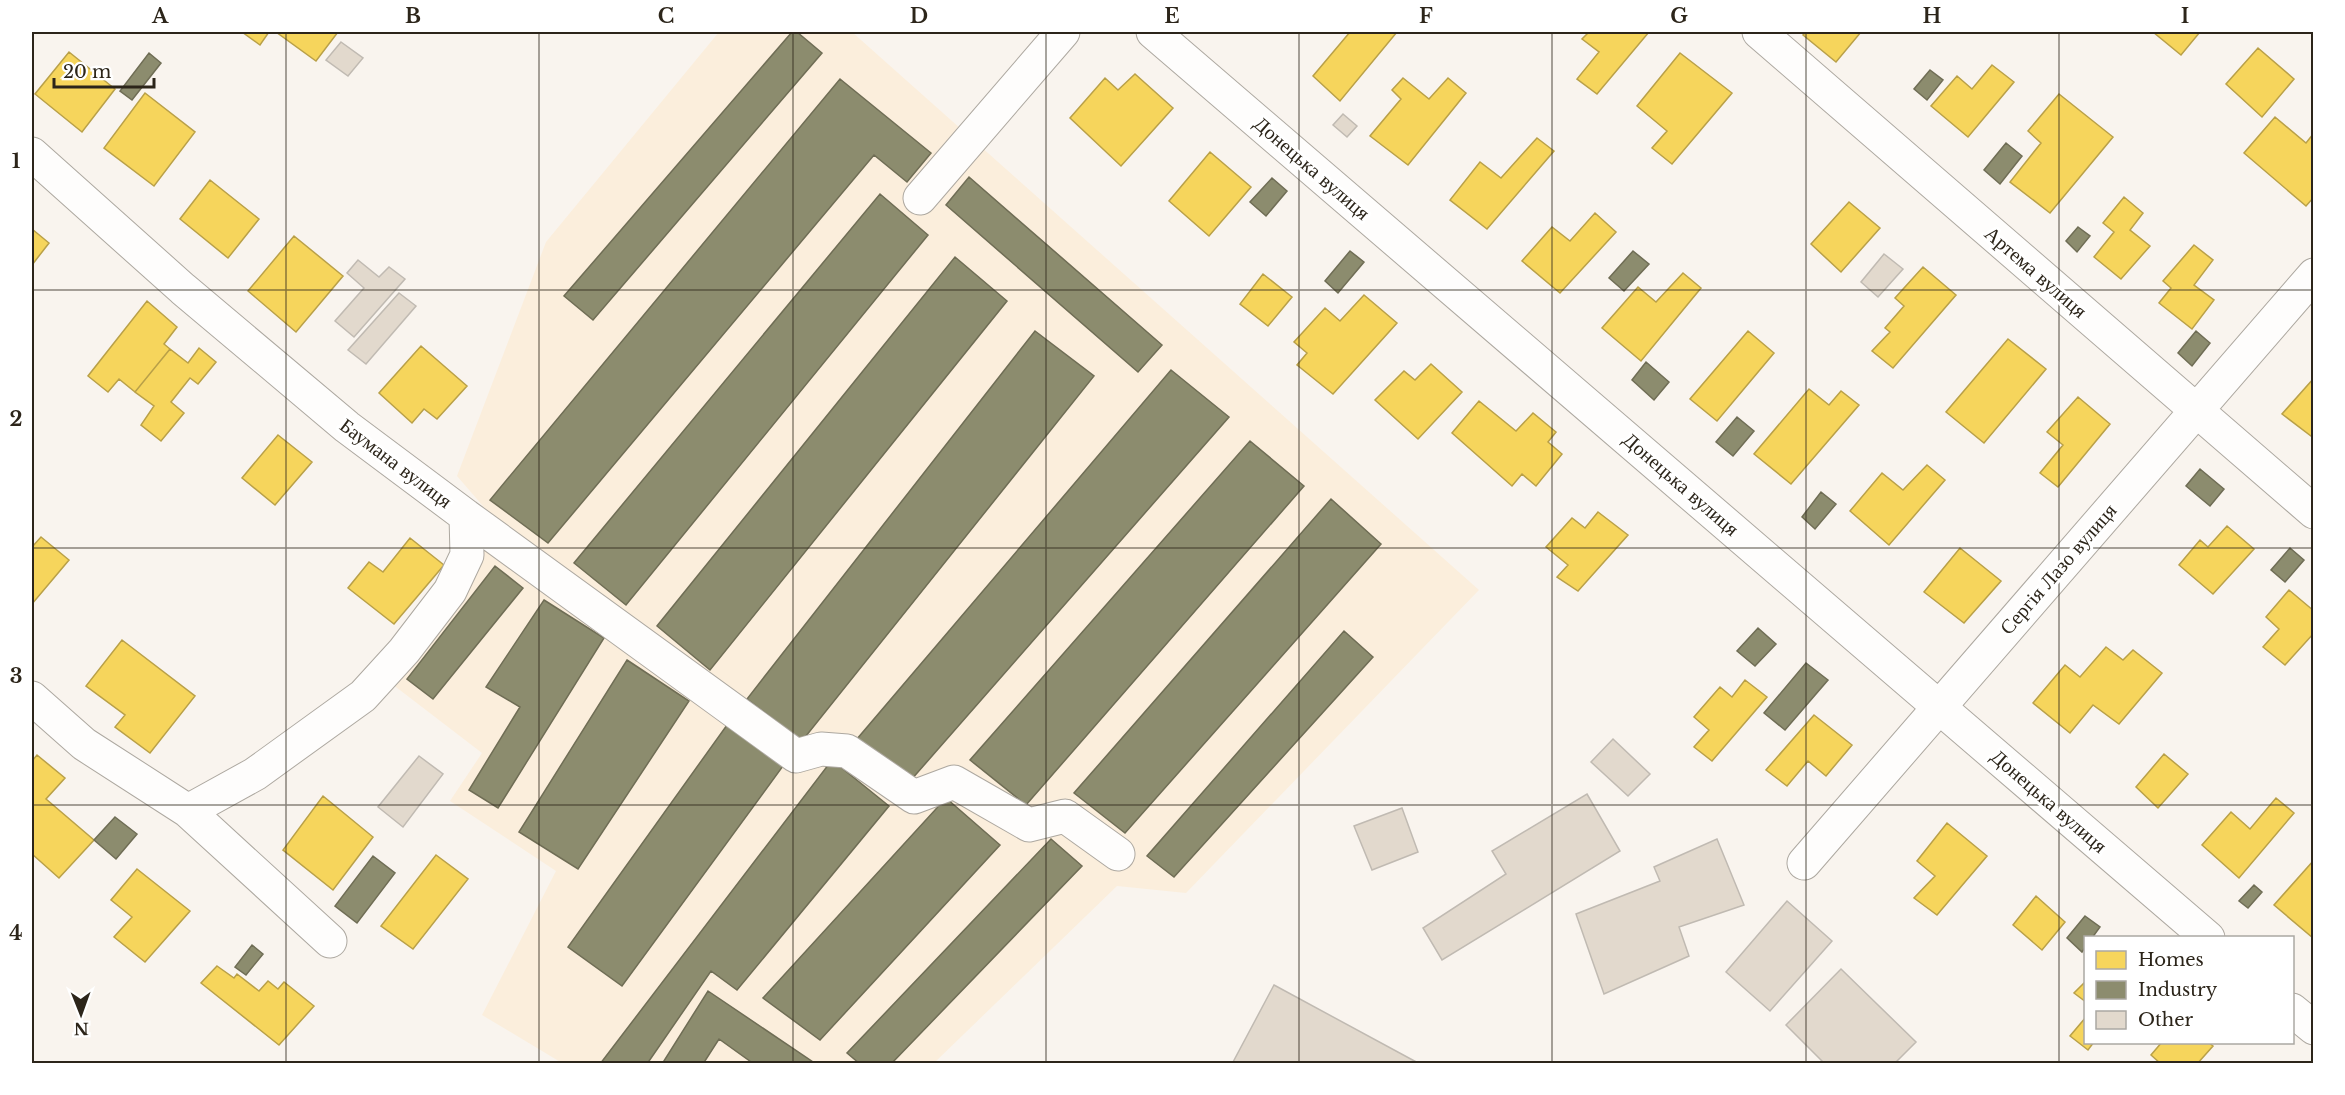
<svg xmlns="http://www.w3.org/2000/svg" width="2345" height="1095" viewBox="0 0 2345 1095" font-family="'Libre Baskerville',serif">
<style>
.built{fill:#fbeedc}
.homes{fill:#f6d55c;stroke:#b9a048;stroke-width:1.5}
.industry{fill:#8c8c6e;stroke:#6f6d55;stroke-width:1.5}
.building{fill:#e2d9cd;stroke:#c0bab2;stroke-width:1.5}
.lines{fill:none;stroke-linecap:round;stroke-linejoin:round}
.minor-casing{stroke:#ada8a0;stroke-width:35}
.minor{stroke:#fefdfc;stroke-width:33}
.grid{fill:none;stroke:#2c251a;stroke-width:1.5;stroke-opacity:0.55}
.labels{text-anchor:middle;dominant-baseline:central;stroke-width:6;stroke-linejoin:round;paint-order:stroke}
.street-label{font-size:20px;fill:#2c251a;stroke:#fff}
.neatline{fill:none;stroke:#2c251a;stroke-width:2}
.grid-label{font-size:20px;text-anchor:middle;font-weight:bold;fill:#2c251a}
</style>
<rect width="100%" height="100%" fill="#f9f4ee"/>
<path class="built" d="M719,32H852L1479,590L1186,893L1117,886L934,1063H562L482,1015L556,871L450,801L482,753L392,684L495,520L457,476L546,242Z"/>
<path class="homes" d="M242,32H269L260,45Z
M276,32H338L316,61Z
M1350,32H1397L1340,101L1313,76Z
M1589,32H1649L1597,94L1577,79L1599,52L1582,39Z
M1806,32H1861L1836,62L1803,35Z
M2153,32H2200L2181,55Z
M2258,48L2294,79L2262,117L2226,84Z
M69,52L115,89L82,132L35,94Z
M1680,53L1732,93L1672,164L1652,148L1667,131L1637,106Z
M1992,65L2014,82L1968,137L1931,106L1957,76L1972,89Z
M1135,74L1173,108L1121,166L1070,118L1105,78L1118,90Z
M1403,78L1429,99L1448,78L1466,93L1408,165L1370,136L1401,99L1392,90Z
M145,93L195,132L154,186L104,148Z
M2059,94L2113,137L2050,213L2010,182L2041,143L2028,131Z
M2275,117L2306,143L2314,133V197L2306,206L2244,153Z
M1537,138L1554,151L1487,229L1450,200L1480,162L1501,178Z
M1210,152L1251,187L1209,236L1169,201Z
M210,180L259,219L228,258L180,219Z
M2124,197L2143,213L2130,230L2150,246L2121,279L2094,257L2114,232L2103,223Z
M1849,202L1880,228L1841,272L1811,244Z
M1595,213L1616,232L1560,293L1522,261L1552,227L1570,241Z
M32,229L49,243L32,265Z
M294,236L343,276L296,332L248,291Z
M2194,245L2213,260L2194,285L2214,300L2192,329L2159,303L2171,288L2163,281Z
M1923,267L1956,295L1893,368L1872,351L1890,332L1885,328L1904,306L1895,298Z
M1683,273L1701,288L1641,361L1602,328L1638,287L1656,302Z
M1263,274L1292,297L1268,326L1240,304Z
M1364,295L1397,323L1333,394L1297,365L1307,353L1294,342L1325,308L1340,321Z
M147,301L177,327L164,344L170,349L135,392L119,379L108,392L88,376Z
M1748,331L1774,353L1717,421L1690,399Z
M2008,339L2046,369L1984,443L1946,412Z
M421,346L467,386L437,419L424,409L412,423L379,393Z
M199,348L216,362L198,384L190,378L171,402L184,413L161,441L141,425L154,406L135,392L170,349L188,363Z
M1431,364L1462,392L1418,439L1375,400L1404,371L1415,380Z
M2314,378V433L2311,436L2282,414Z
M1809,389L1829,405L1841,391L1859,405L1791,484L1754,454Z
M2078,397L2110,424L2058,487L2040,473L2063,445L2047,432Z
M1479,401L1516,431L1533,413L1556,432L1548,442L1562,454L1536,486L1522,474L1512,486L1452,433Z
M278,435L312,462L275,505L242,478Z
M1927,465L1945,480L1889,545L1850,511L1882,473L1903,490Z
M1598,512L1628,535L1578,591L1557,577L1568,565L1546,547L1572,518L1585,528Z
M2227,526L2254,549L2213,594L2179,565L2200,540L2208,547Z
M41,537L69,560L32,604V547Z
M410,538L444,565L394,624L348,588L369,562L383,572Z
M1960,548L2001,581L1964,623L1924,592Z
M2289,590L2314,611V633L2285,665L2263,647L2279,629L2266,617Z
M122,640L195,696L150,753L115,727L125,715L86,686Z
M2106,647L2123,660L2133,650L2162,673L2119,724L2093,705L2070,733L2033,703L2065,665L2080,677Z
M1745,680L1767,697L1712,761L1694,747L1709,730L1694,717L1720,687L1732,697Z
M1814,715L1852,745L1826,776L1808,761L1787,786L1766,770Z
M2164,754L2188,774L2158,808L2136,787Z
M37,755L65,778L46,799L94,840L59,878L32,854V761Z
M323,796L373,837L333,890L283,850Z
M2276,798L2294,813L2239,878L2202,845L2231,812L2250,829Z
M1947,823L1987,856L1937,915L1914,898L1935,876L1917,861Z
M436,855L468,879L413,949L381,926Z
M2314,860V937L2313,938L2274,905Z
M137,869L190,911L145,962L114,937L132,917L111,900Z
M2036,896L2065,922L2042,950L2013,925Z
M217,966L234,978L237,974L259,991L268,981L278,989L284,982L314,1006L279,1045L201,983Z
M2086,981V1002L2074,993Z
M2086,1017V1042H2094L2088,1050L2070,1036Z
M2162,1042H2208L2213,1046L2197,1064H2161L2151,1055Z"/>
<path class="industry" d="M792,32H797L822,53L593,320L564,296Z
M149,53L161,63L132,100L120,91Z
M1930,70L1943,80L1927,100L1914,89Z
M840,79L931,153L907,182L874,155L548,543L490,500Z
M2006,143L2022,156L2000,184L1984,170Z
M969,177L1162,345L1138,372L946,205Z
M1272,178L1287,191L1266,216L1250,202Z
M880,194L928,235L626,605L574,563Z
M2078,227L2090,236L2077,252L2066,241Z
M1350,251L1364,262L1338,293L1325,281Z
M1633,251L1649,264L1624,291L1609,278Z
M955,257L1007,301L710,670L657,626Z
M1035,331L1094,376L802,741L747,699Z
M2196,331L2210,343L2192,366L2178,353Z
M1646,362L1669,382L1654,400L1632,380Z
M1171,370L1229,417L911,780L857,739Z
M1737,417L1754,431L1733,456L1716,442Z
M1250,441L1304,486L1026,805L970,760Z
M2200,469L2224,489L2210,506L2186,486Z
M1821,492L1836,504L1815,529L1802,517Z
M1331,499L1381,544L1125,833L1074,793Z
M2290,548L2304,560L2285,582L2271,570Z
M495,566L523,588L433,699L407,679Z
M544,600L604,638L498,808L469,790L520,707L486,687Z
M1758,628L1776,644L1755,666L1737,651Z
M1344,631L1373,657L1174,877L1147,856Z
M627,660L689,701L578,869L519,832Z
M1806,663L1828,680L1785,730L1764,713Z
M727,725L783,766L622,986L568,947Z
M832,760L889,806L737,990L711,971L647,1064H600Z
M946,798L1000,845L820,1040L763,998Z
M115,817L137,834L116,859L94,840Z
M1051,839L1082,866L891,1064H860L847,1053Z
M373,856L395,873L357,923L335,906Z
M2254,885L2262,892L2248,908L2239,901Z
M2085,916L2100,927L2092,938H2086V946L2082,952L2067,938Z
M252,945L263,954L246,975L235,967Z
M708,991L816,1064H754L719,1039L703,1064H662Z"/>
<path class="building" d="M341,42L363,58L348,76L326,60Z
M1343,114L1357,126L1347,137L1333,125Z
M1884,254L1903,269L1878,297L1861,282Z
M358,260L379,277L389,267L405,279L354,337L335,321L364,288L347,273Z
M399,293L416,306L366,364L348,350Z
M1613,739L1650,774L1628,796L1591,762Z
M419,756L443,774L403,827L378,807Z
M1587,794L1620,851L1442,960L1423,928L1506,874L1492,851Z
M1402,808L1418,852L1372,870L1354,826Z
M1717,839L1744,905L1679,927L1689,956L1604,994L1576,914L1660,881L1654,867Z
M1787,901L1832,941L1770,1011L1726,972Z
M1841,969L1916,1042L1894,1064H1825L1786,1025Z
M1274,985L1420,1064H1232Z"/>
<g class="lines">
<defs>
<path id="minor" d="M1153,32L2208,938
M1759,32L2314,512
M32,154L183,289L347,427L466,516L467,555L450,591L404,651L363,696L255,774L188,811
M920,198L1063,32
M466,516L796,756L821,749L847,751L914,797L954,782L1029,825L1065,816L1118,854
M32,698L84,744L188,811L330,941
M1804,863L2314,275
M2292,1010L2314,1028"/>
</defs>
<use href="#minor" class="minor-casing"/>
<use href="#minor" class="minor"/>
</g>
<path class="grid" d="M286,32V1064M539,32V1064M793,32V1064M1046,32V1064M1299,32V1064M1552,32V1064M1806,32V1064M2059,32V1064M32,290H2314M32,548H2314M32,805H2314"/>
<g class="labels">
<g class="street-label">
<text transform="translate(1312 168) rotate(41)">Донецька вулиця</text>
<text transform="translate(2036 272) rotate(41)">Артема вулиця</text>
<text transform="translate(396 463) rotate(37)">Баумана вулиця</text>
<text transform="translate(1681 484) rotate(41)">Донецька вулиця</text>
<text transform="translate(2058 569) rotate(-49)">Сергія Лазо вулиця</text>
<text transform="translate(2049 801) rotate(41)">Донецька вулиця</text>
</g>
</g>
<rect width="2345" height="1095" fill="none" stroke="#ffffff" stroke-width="66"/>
<rect x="2084" y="936" width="210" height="108" fill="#ffffff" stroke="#aba8a3" stroke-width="1.5"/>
<rect x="2096" y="951" width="30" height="18" fill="#f6d55c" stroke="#aba8a3" stroke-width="1.5"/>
<text x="2138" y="966" font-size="18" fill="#2c251a">Homes</text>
<rect x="2096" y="981" width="30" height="18" fill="#8c8c6e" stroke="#aba8a3" stroke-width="1.5"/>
<text x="2138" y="996" font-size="18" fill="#2c251a">Industry</text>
<rect x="2096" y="1011" width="30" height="18" fill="#e2d9cd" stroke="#aba8a3" stroke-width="1.5"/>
<text x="2138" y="1026" font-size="18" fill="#2c251a">Other</text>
<g transform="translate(81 1014) rotate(179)" stroke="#ffffff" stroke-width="4.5" paint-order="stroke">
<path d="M0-4.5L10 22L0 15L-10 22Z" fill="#2c251a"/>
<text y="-9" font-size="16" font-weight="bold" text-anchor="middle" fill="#2c251a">N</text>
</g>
<path d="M54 78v9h100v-9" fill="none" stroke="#2c251a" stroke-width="3"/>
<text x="63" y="78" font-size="18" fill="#2c251a" stroke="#ffffff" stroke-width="4.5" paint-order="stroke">20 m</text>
<rect x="33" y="33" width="2279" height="1029" class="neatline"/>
<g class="grid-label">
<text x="160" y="23">A</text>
<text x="413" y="23">B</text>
<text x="666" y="23">C</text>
<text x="919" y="23">D</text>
<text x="1172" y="23">E</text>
<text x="1426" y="23">F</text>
<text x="1679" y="23">G</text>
<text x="1932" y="23">H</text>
<text x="2185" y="23">I</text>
<text x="16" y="168">1</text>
<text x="16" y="426">2</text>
<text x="16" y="683">3</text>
<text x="16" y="940">4</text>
</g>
</svg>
